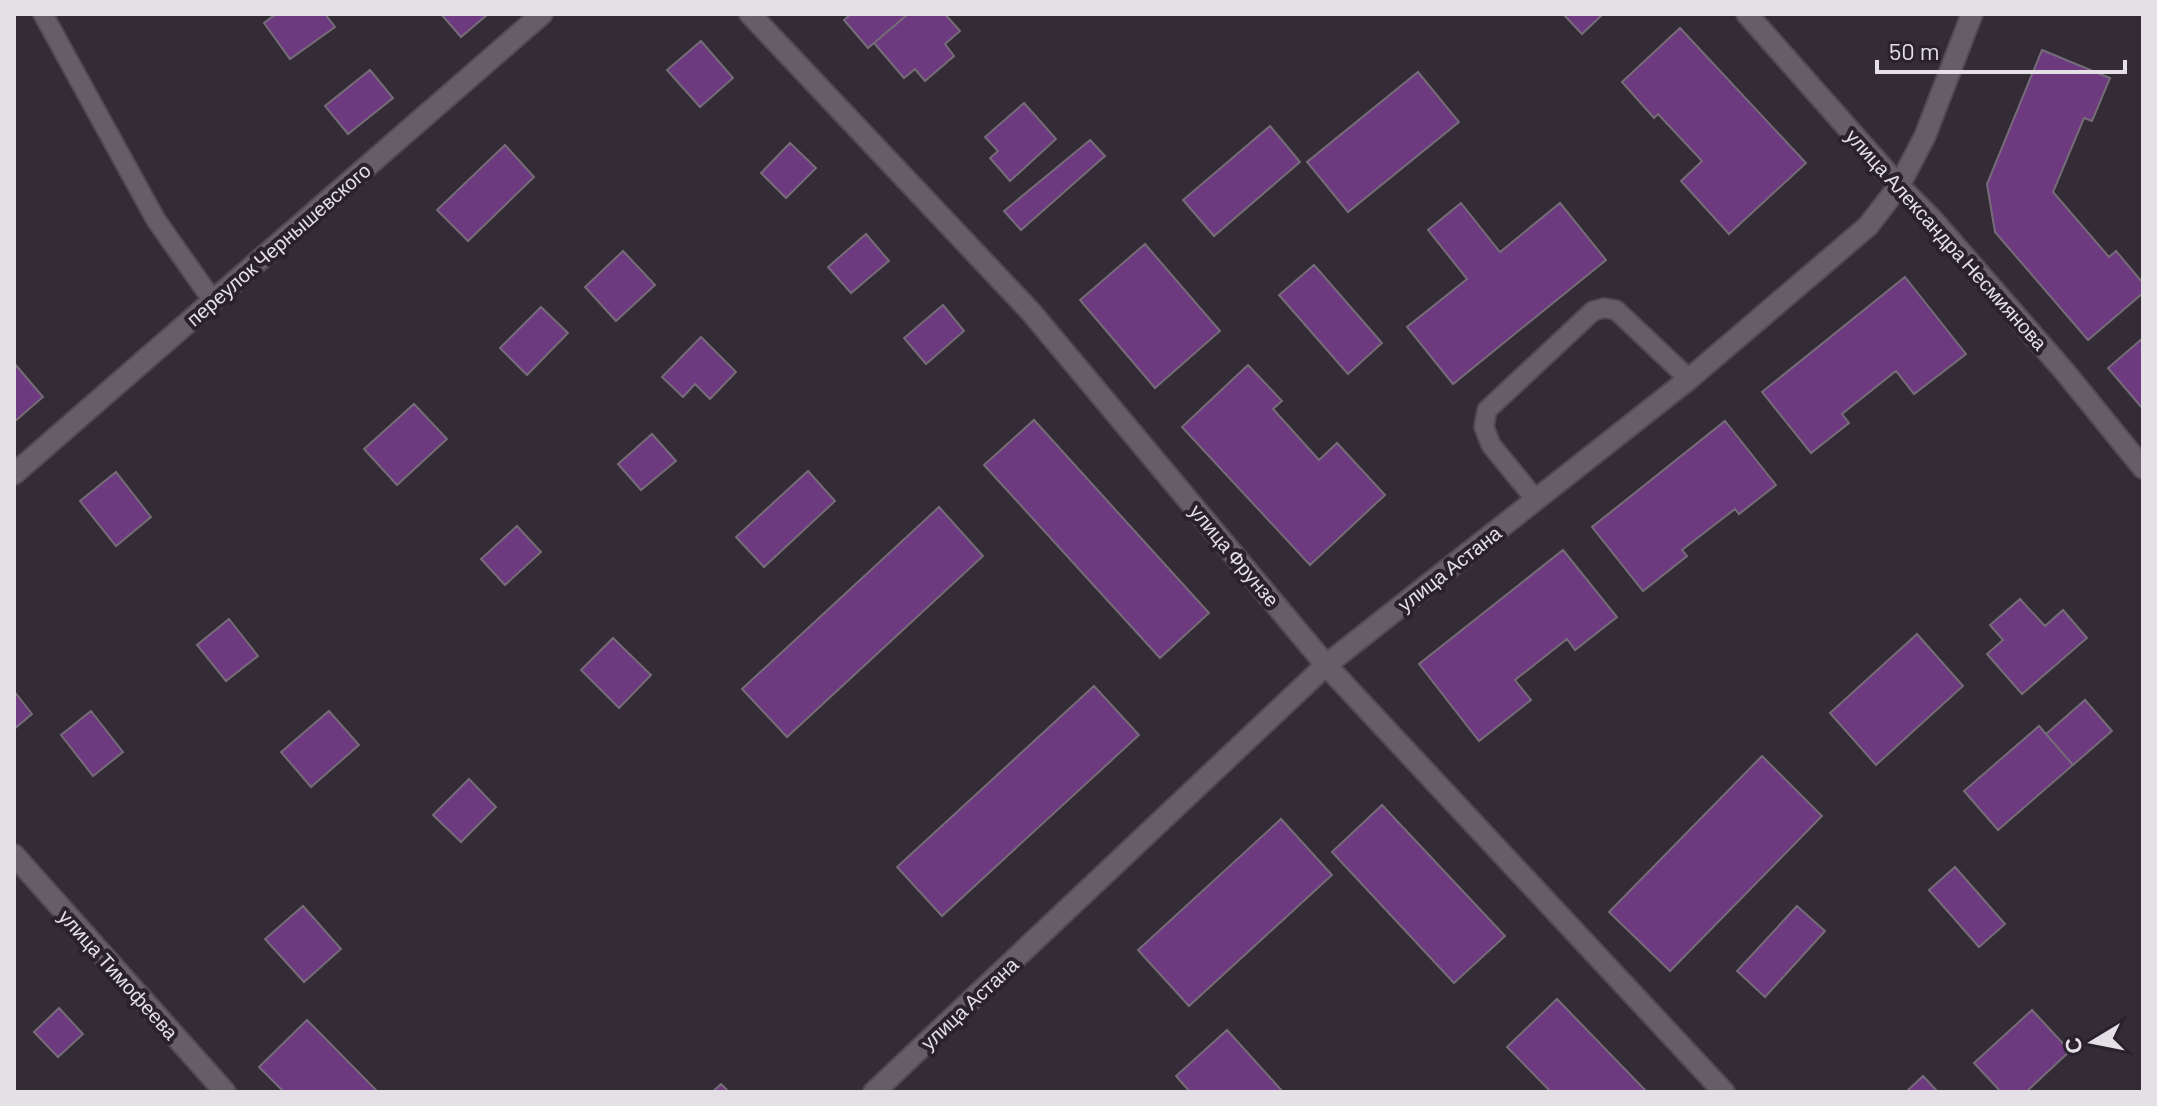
<svg xmlns="http://www.w3.org/2000/svg" width="2157" height="1106" viewBox="0 0 2157 1106" font-family="Barlow,sans-serif">
<style>
.building{fill:#6d397f;stroke:#756c78;stroke-width:2}
.lines{fill:none;stroke-linecap:round;stroke-linejoin:round}
.service-casing{stroke:#504951;stroke-width:22}
.minor-casing{stroke:#504951;stroke-width:24}
.tertiary-casing{stroke:#504951;stroke-width:24}
.service{stroke:#665d69;stroke-width:18}
.minor{stroke:#665d69;stroke-width:20}
.tertiary{stroke:#665d69;stroke-width:20}
.labels{text-anchor:middle;dominant-baseline:central;stroke-width:8;stroke-linejoin:round;paint-order:stroke}
.street-label{font-size:20px;fill:#e5e0e6;stroke:#29222c}
</style>
<rect width="100%" height="100%" fill="#332c36"/>
<path class="building" d="M276,14H325L335,27L290,59L264,23Z
M441,14H488L461,37Z
M851,14H908L868,48L844,20Z
M908,14H945L960,31L945,44L954,56L925,81L915,69L904,78L874,43Z
M1563,14H1603L1582,34Z
M1680,28L1806,163L1729,234L1681,181L1702,161L1658,114L1654,118L1622,82Z
M701,41L733,78L700,107L667,70Z
M2042,50L2110,78L2092,121L2084,118L2053,192L2109,257L2116,251L2143,283V293L2088,340L1995,232L1987,184Z
M370,70L393,98L348,134L325,106Z
M1418,72L1459,122L1348,212L1307,162Z
M1024,103L1056,139L1010,181L990,158L998,151L985,137Z
M1270,126L1300,162L1214,236L1183,200Z
M1090,140L1105,156L1021,230L1004,211Z
M790,143L816,168L786,198L761,173Z
M505,145L534,177L468,241L437,210Z
M1461,203L1500,252L1560,203L1606,260L1453,384L1407,327L1467,279L1428,230Z
M866,234L889,261L851,293L828,267Z
M1145,244L1220,331L1155,388L1080,300Z
M623,251L655,285L616,321L585,287Z
M1314,265L1382,343L1348,374L1279,295Z
M1905,277L1966,354L1914,394L1896,371L1842,414L1849,423L1811,453L1762,392Z
M943,305L964,331L926,364L904,338Z
M541,307L568,333L527,375L500,348Z
M701,337L736,372L710,399L695,384L683,397L662,377Z
M2143,338V409L2108,368Z
M14,363L43,397L14,422Z
M1248,365L1282,401L1273,409L1319,460L1337,443L1385,495L1310,565L1182,427Z
M414,404L447,439L397,485L364,449Z
M1034,420L1209,613L1160,658L984,465Z
M1725,421L1776,485L1739,514L1735,509L1682,550L1687,556L1643,591L1592,527Z
M652,434L676,461L641,490L618,464Z
M808,471L835,501L764,567L736,537Z
M116,472L151,517L116,546L80,501Z
M939,507L983,556L787,737L742,689Z
M517,526L541,552L505,585L481,559Z
M1563,550L1617,617L1575,650L1567,639L1515,680L1531,700L1479,741L1419,664Z
M2020,599L2045,626L2063,610L2087,638L2022,694L1987,654L2003,640L1990,625Z
M229,619L258,656L226,681L197,645Z
M1917,634L1963,686L1876,765L1830,713Z
M613,638L651,675L619,708L581,670Z
M1094,686L1139,735L942,916L897,867Z
M14,691L32,714L14,729Z
M2085,700L2112,731L2073,765L2046,734Z
M91,711L123,752L93,776L61,735Z
M329,711L359,745L311,787L281,752Z
M2039,726L2073,765L1998,830L1964,791Z
M1762,756L1822,816L1670,971L1609,912Z
M469,779L496,807L461,842L433,815Z
M1382,805L1505,936L1454,983L1332,852Z
M1281,819L1332,875L1189,1006L1138,950Z
M1955,867L2005,924L1979,947L1929,890Z
M303,906L341,949L304,982L265,939Z
M1797,906L1825,931L1765,997L1737,971Z
M1557,999L1647,1092H1551L1507,1047Z
M59,1008L83,1034L58,1057L34,1032Z
M2032,1010L2070,1051L2026,1092H2001L1974,1063Z
M307,1020L378,1092H284L259,1067Z
M1227,1030L1283,1092H1190L1176,1076Z
M1923,1076L1938,1092H1906Z
M721,1084L729,1092H712Z"/>
<g class="lines">
<defs>
<path id="service" d="M43,14L156,220L213,301
M1536,500L1491,445L1484,427L1487,410L1593,311L1604,308L1616,310L1689,379"/>
<path id="minor" d="M750,14L1031,312L1326,665L1724,1092
M1747,14L1899,186L1932,219L2065,372L2143,468
M14,474L542,14
M14,855L225,1092"/>
<path id="tertiary" d="M874,1092L1326,665L1689,379L1868,226L1899,186L1925,136L1972,14"/>
</defs>
<use href="#service" class="service-casing"/>
<use href="#minor" class="minor-casing"/>
<use href="#tertiary" class="tertiary-casing"/>
<use href="#service" class="service"/>
<use href="#minor" class="minor"/>
<use href="#tertiary" class="tertiary"/>
</g>
<g class="labels">
<g class="street-label">
<text transform="translate(1947 239) rotate(48)">улица Александра Несмиянова</text>
<text transform="translate(278 244) rotate(-41)">переулок Чернышевского</text>
<text transform="translate(1235 555) rotate(50)">улица Фрунзе</text>
<text transform="translate(1449 568) rotate(-38)">улица Астана</text>
<text transform="translate(119 974) rotate(48)">улица Тимофеева</text>
<text transform="translate(969 1003) rotate(-43)">улица Астана</text>
</g>
</g>
<rect width="2157" height="1106" fill="none" stroke="#e5e0e6" stroke-width="32"/>
<g transform="translate(2093 1042) rotate(260)" stroke="#29222c" stroke-width="6" paint-order="stroke">
<path d="M0-6L14 30L0 20L-14 30Z" fill="#e5e0e6"/>
<text y="-12" font-size="22" font-weight="bold" text-anchor="middle" fill="#e5e0e6">С</text>
</g>
<path d="M1877 60v12h248v-12" fill="none" stroke="#e5e0e6" stroke-width="4"/>
<text x="1889" y="60" font-size="24" fill="#e5e0e6" stroke="#29222c" stroke-width="6" paint-order="stroke">50 m</text>
</svg>
